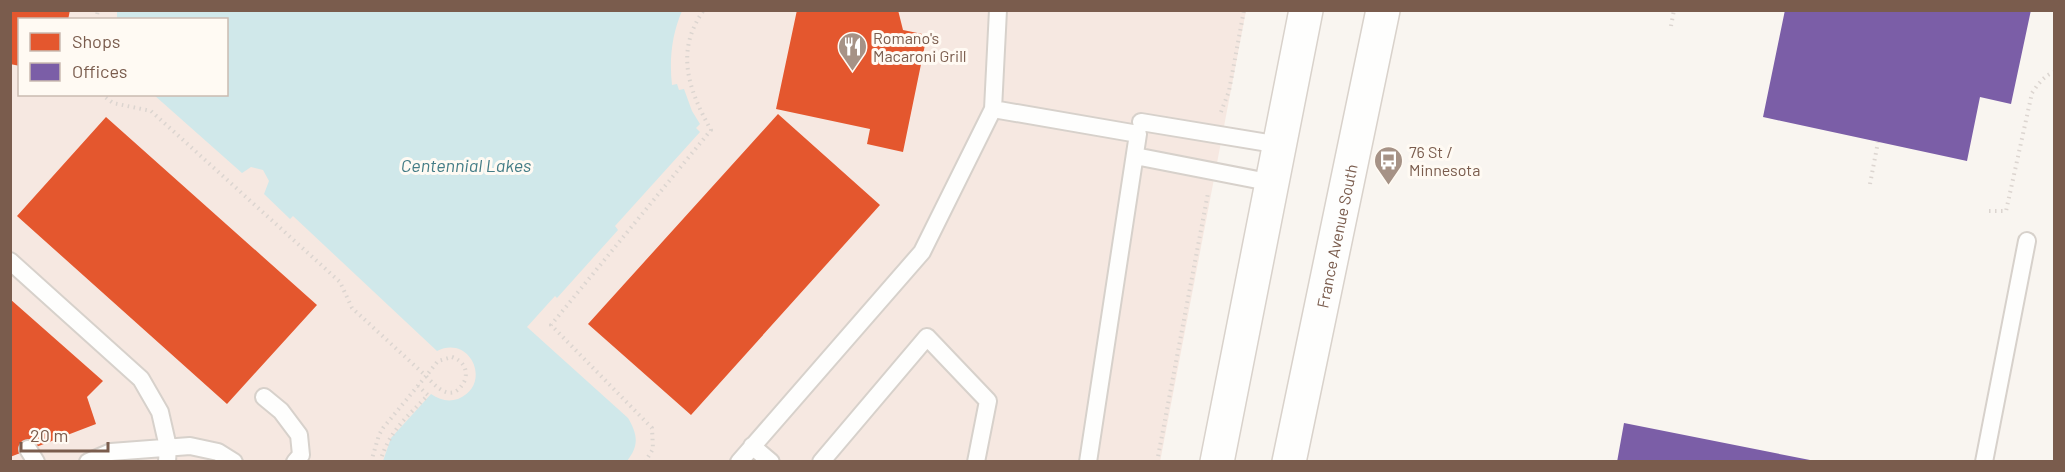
<svg xmlns="http://www.w3.org/2000/svg" width="2065" height="472" viewBox="0 0 2065 472" font-family="Barlow,sans-serif">
<style>
.commercial{fill:#f6e8e1;fill-rule:evenodd}
.water{fill:#d0e8ea}
.shops{fill:#e4572e}
.offices{fill:#7b5ea7}
.lines{fill:none;stroke-linecap:round;stroke-linejoin:round}
.lane-casing{stroke:#d7d1cb;stroke-width:20}
.secondary-casing{stroke:#d9d2cb;stroke-width:36}
.path{stroke:#dcd5d0;stroke-width:4;stroke-dasharray:1.5 4.5;stroke-linecap:butt}
.lane{stroke:#fefefd;stroke-width:16}
.secondary{stroke:#fefefd;stroke-width:33}
.labels{text-anchor:middle;dominant-baseline:central;stroke-width:6;stroke-linejoin:round;paint-order:stroke}
.poi-label{font-size:16px;fill:#7a5c4d;stroke:#fffaf3;text-anchor:start}
.street-label{font-size:16px;fill:#7a5c4d;stroke:#fffaf3}
.water-label{font-size:18px;font-style:italic;fill:#437c86;stroke:#fffaf3}
</style>
<rect width="100%" height="100%" fill="#f9f5f0"/>
<path class="commercial" d="M10,11H1246L1160,462L11,461ZM20,20H226V94H20Z"/>
<path class="water" d="M117,11H682C672,34 669,59 672,85L677,84L679,90L684,89L692,111L700,124L696,128L700,132L615,226L618,230L557,298L555,296L527,327L628,418C638,435 639,446 627,461H383L391,438L431,394C440,400 448,402 458,399C493,385 471,334 437,351L293,216L290,219L264,194L269,181L263,170L251,167L242,173L154,95L226,94V20L117,19Z"/>
<path class="shops" d="M10,10H70L68,20H20V66L10,64Z
M797,10H898L903,30L927,35L903,152L867,144L870,129L776,109Z
M778,114L880,205L691,415L588,324Z
M106,117L317,305L227,404L17,216Z
M10,299L103,381L87,397L96,424L10,457Z"/>
<path class="offices" d="M1785,10H2031L2011,104L1980,97L1967,161L1763,117Z
M1624,423L1810,460V462H1617Z"/>
<g class="lines">
<defs>
<path id="lane" d="M993,109L1138,134L1088,462
M1141,122L1280,145
M1135,156L1273,183
M10,261L141,379L160,412L168,447L167,462
M264,397L281,411L299,435L301,455L295,462
M752,446L771,462
M28,449L36,462
M88,462L111,452L190,446L218,452L234,462
M739,462L922,252L993,109L998,10
M821,462L927,337L988,401L976,462
M1984,462L2027,241"/>
<g id="secondary">
<path d="M1217,462L1306,10"/>
<path id="s1" d="M1289,462L1383,10"/>
</g>
</defs>
<use href="#lane" class="lane-casing"/>
<use href="#secondary" class="secondary-casing"/>
<path class="path" d="M96,20L98,10
M1671,26L1674,10
M101,94L113,103L151,111L340,282L352,308L426,376L383,428L379,435L371,462
M1221,112L1229,91L1244,10
M1870,184L1878,142
M1989,211H2006L2032,93C2038,84 2044,76 2054,72
M452,357C463,361 468,369 465,380C453,404 438,389 426,376L438,361Z
M380,462C389,431 407,417 428,395L418,386
M645,462L653,449L652,428L551,325L711,130C689,91 674,51 704,10
M1157,462L1208,193"/>
<use href="#lane" class="lane"/>
<use href="#secondary" class="secondary"/>
</g>
<defs>
<symbol id="restaurant-pin" viewBox="-11 -11 22 30"><path d="M0 17L-7.5 6A9.5 9.5 0 1 1 7.5 6Z" fill="#a69286" stroke="#fffaf3"/><path d="M-5-6h1v4h1v-4h1v4h1v-4h1v5L-1.5 .5V6h-2V.5L-5-1ZM5-6V6H3V1.5H1.5Q1.5-4 5-6Z" fill="#fff"/></symbol>
<symbol id="bus-pin" viewBox="-11 -11 22 30"><path d="M0 17L-7.5 6A9.5 9.5 0 1 1 7.5 6Z" fill="#a69286" stroke="#fffaf3"/><path d="M-5-6H5V4H4V6H2V4H-2V6H-4V4H-5ZM-3.5-4V0h7V-4ZM-3.5 1.2v1.5H-2V1.2ZM2 1.2v1.5H3.5V1.2Z" fill="#fff"/></symbol>
</defs>
<g fill-rule="evenodd">
<use href="#restaurant-pin" x="836" y="30" width="33" height="45"/>
<use href="#bus-pin" x="1372" y="144" width="33" height="45"/>
</g>
<g class="labels">
<g class="poi-label">
<text x="873" y="37">Romano's<tspan x="873" dy="18">Macaroni Grill</tspan></text>
<text x="1409" y="151">76 St /<tspan x="1409" dy="18">Minnesota</tspan></text>
</g>
<g class="street-label">
<text stroke="none"><textPath href="#s1" startOffset="231">France Avenue South</textPath></text>
</g>
<g class="water-label">
<text x="466" y="165">Centennial Lakes</text>
</g>
</g>
<rect width="2065" height="472" fill="none" stroke="#7a5c4d" stroke-width="24"/>
<rect x="18" y="18" width="210" height="78" fill="#fffaf3" stroke="#cabbb1" stroke-width="1.5"/>
<rect x="30" y="33" width="30" height="18" fill="#e4572e" stroke="#cabbb1" stroke-width="1.5"/>
<text x="72" y="48" font-size="18" fill="#7a5c4d">Shops</text>
<rect x="30" y="63" width="30" height="18" fill="#7b5ea7" stroke="#cabbb1" stroke-width="1.5"/>
<text x="72" y="78" font-size="18" fill="#7a5c4d">Offices</text>
<path d="M21 442v9h87v-9" fill="none" stroke="#7a5c4d" stroke-width="3"/>
<text x="30" y="442" font-size="18" fill="#7a5c4d" stroke="#fffaf3" stroke-width="4.5" paint-order="stroke">20 m</text>
</svg>
